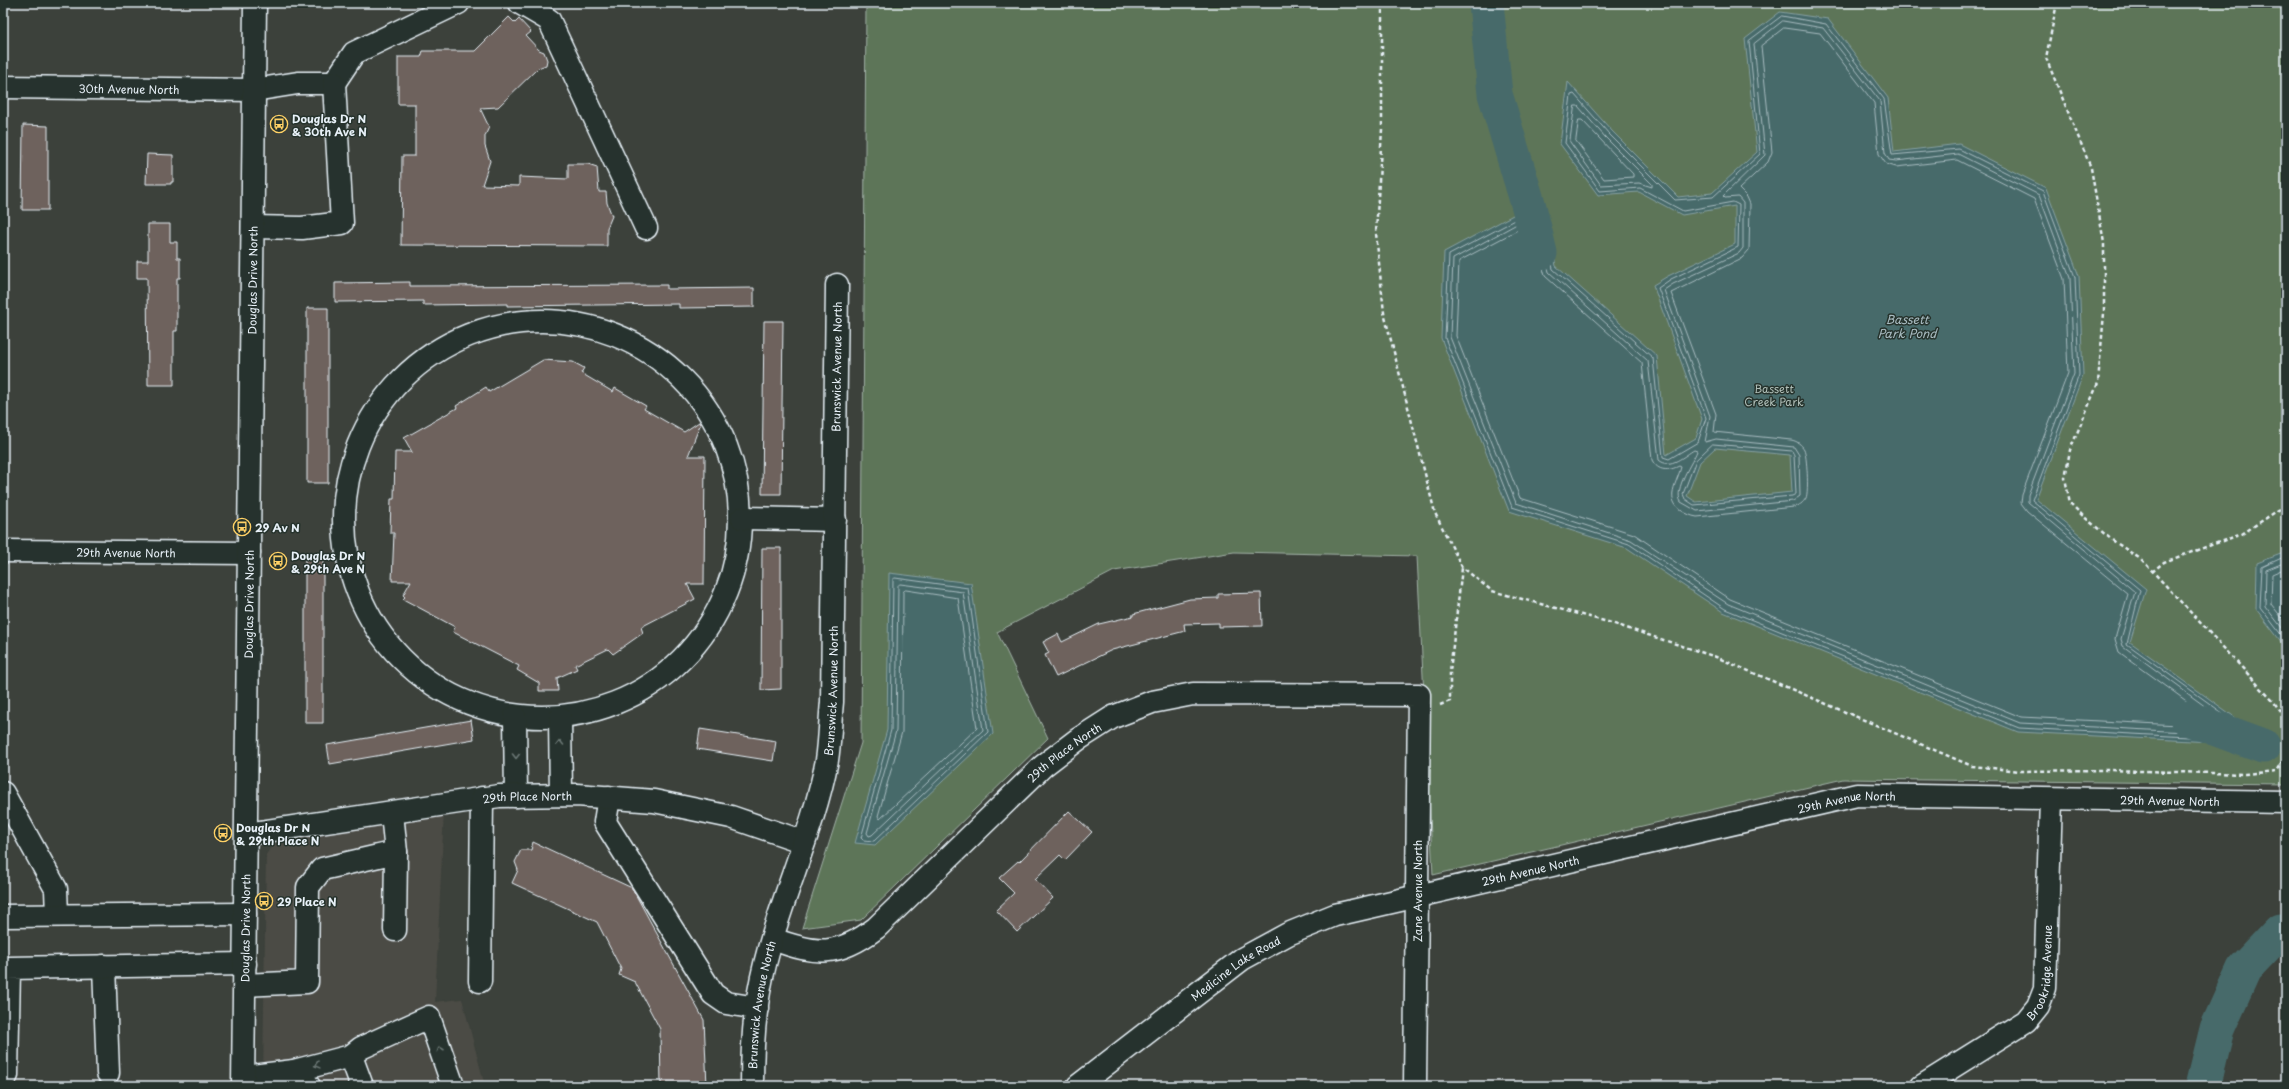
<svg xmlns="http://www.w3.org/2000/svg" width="2289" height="1089" viewBox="0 0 2289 1089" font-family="'Playpen Sans',sans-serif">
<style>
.built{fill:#4b4b45}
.green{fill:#5d7458;stroke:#a2b2a8}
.water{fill:#476b6b;stroke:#87a1a3;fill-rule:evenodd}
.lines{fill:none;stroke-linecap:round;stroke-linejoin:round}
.shore{stroke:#a8bbc0;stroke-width:1}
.river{stroke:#476b6b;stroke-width:35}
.building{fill:#6e625d;stroke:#e8f1f8}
.minor-casing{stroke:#e8f1f8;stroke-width:25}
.path{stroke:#e8f1f8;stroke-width:2.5;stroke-dasharray:4 3;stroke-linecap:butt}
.minor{stroke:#26332d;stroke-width:22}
.oneway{stroke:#6a7674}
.labels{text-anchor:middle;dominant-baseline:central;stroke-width:3;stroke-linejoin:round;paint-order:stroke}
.street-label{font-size:11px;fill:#e8f1f8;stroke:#26332d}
.poi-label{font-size:11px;font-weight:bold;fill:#e8f1f8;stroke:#26332d;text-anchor:start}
.park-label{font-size:11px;fill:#b0bfb8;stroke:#26332d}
.water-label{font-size:12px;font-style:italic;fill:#a8bbc0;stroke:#26332d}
</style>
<rect width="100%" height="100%" fill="#3c413b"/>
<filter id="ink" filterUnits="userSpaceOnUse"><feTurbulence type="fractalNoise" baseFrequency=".025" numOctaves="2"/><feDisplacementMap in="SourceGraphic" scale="8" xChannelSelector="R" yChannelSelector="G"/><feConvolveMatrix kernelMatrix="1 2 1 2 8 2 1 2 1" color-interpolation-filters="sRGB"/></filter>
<g filter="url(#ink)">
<path class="built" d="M444,810L435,1002L462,999L485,1086H263L266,855L271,847L278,841Z"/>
<path class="green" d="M866,3H2286V784L1843,779L1433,875L1417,556L1234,552L1114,571L997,632L1048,738L861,920L802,928L861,743Z"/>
<path class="water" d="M1780,12L1828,19L1888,98L1894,152L1959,144L2046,188L2079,276L2083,375L2036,499L2146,589L2130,642L2236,718L2230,743L2018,732L1723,612L1627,548L1509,511L1441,338L1444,252L1543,199L1556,266L1657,356L1666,455L1696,438L1702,419L1653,285L1668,276L1735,244V206L1682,215L1639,192L1598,195L1560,144L1568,82L1612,131L1678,197L1712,193L1757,152L1745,39ZM1715,448L1790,455L1792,492L1696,502L1687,496L1700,462Z
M2286,552V648L2256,609L2257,563Z
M889,573L971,583L993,734L875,845L855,843L887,730Z"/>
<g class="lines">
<path class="shore" d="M1782,16L1826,24L1884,99L1892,155L1959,149L2043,191L2075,277L2079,375L2032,500L2140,590L2127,644L2231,719L2226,739L2019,728L1725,609L1629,544L1512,507L1445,338L1449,255L1540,207L1553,269L1653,358L1663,457L1669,459L1698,442L1706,418L1658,288L1671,279L1738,247L1739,205L1733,202L1683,211L1640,188L1600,191L1565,143L1571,95L1574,94L1609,134L1675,200L1713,197L1760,154L1749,41Z
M1783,21L1823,28L1880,101L1885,153L1889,160L1896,161L1958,154L2039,195L2070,278L2074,374L2028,495V502L2135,592L2121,639L2123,646L2225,721L2222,734L2020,723L1728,604L1631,540L1516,503L1450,337L1453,259L1535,214L1549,272L1648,361L1659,460C1670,470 1685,455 1694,450L1697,451C1693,462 1673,489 1681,502L1697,511L1793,501L1800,496L1799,455L1794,447L1716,439L1705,442L1710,416L1664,290L1673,284L1739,253L1743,248V203L1738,197L1725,198L1723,196L1765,155L1754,44Z
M1784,28L1820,33L1874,103L1879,154L1886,164L1896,167L1957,160L2034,199L2064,279L2068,373L2022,494L2021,503L2027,511L2128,594L2115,639L2119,652L2218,724V727L2021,717L1730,599L1634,534L1520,498L1456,336L1459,261L1531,223L1545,276L1642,363L1652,460C1658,472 1669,471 1679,466L1681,467C1677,483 1664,499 1682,511C1687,514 1691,516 1697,517L1794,507C1799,506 1803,503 1806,498C1809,491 1807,456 1804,449C1801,444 1797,441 1791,440L1714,432L1716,414L1671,293L1742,258L1749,250L1750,204L1747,197L1739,189L1768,162L1772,152L1761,46Z
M1575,106H1578L1605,137L1652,184V187L1639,183L1601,185L1570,142Z
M1579,120H1582L1633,174V177L1604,179L1576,141Z
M1713,444L1792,451L1794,455L1796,494L1792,496L1694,505L1685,499L1683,494L1696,460Z
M2286,556L2262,567L2260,607L2286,641
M2286,562L2266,570L2265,606L2286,633
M2286,568L2272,574L2271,604L2286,623
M895,578L968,588L988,732L874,841L863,840L861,838L891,730L893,580Z
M900,584L963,592L983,730L872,835L869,836L867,833L896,731L898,586Z
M906,590L958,598L977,728L880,819L878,816L902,732L903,592Z"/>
<path class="river" d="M1486,3L1495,94L1529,207L1540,253
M2187,718L2263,746
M2203,1086L2217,1029L2244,969L2280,931L2286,937"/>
</g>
<path class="building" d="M509,17L515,23L519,19L531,32L526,36L539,50L544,52L547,60L546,65L538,68L498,107L480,108L489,127L485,136V146L490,161L482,185L519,186V177L568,179V164H588L597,167L599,192H606L607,203L612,216L607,228V246L401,245L402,156H415V104H398V57H421L423,51H475Z
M23,125L48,126V210H22Z
M147,154L173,155V182H171V184H146Z
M148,224H170V242H177V258H180V278H177V331H174V385H148L147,278H137V261H148Z
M410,282V286L667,285V289L754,288V307L679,308V304L507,306V304L423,305V301L335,302V283Z
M307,308H328V483H307Z
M764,321H783L781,494H762Z
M543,360L573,362L584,368L581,373L613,392L615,388L646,406L644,409L684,432L702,420L688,456H705L704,584H687L695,599L641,627L643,633L613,654L608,649L575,665L577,669L557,678L558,691H539V683L517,670L519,666L453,632L455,627L403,599L405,597L403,595L411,581H392L394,533H390L391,499H394L395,452H412L404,438L457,408L456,406L486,387L489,392Z
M762,548H781V689L761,690Z
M305,559H323V723H305Z
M1261,593L1262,626L1219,627V623L1184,624L1185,631L1112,650L1056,677L1045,655L1049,653L1043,642L1058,634L1062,642L1099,624L1133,616V614L1190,599L1218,598V594Z
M471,720L474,739L330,764L327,745Z
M700,729L776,741L773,761L697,749Z
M1069,811L1092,832L1065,860L1060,855L1035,879L1053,898L1017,932L996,910L1014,893L999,878L1018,861L1019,862Z
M533,842L632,888L704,1020L707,1086H661L660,1029L635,982L619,975L621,969L597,922L512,883L518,870L515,862L521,850H531Z"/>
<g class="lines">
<defs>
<g id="minor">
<path d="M520,3L549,20L646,228"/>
<path id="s1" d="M3,87L254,90L298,83H334L354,53L458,3"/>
<path d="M253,227L302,228L342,223L334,83"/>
<circle cx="542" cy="519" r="198"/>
<path d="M742,518L835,520"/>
<path id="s2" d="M3,551L249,553"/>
<path d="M515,717L516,796"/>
<path d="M560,718L561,795"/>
<path d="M3,793L56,889L57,915"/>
<path d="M609,797L605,822L713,994L726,1003L757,1008"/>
<path d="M392,813L396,852"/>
<path id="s3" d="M246,834L499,796L577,795L654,801L731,817L804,842"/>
<path d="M3,916L245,914"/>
<path id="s4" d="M773,939C816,955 838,957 876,928L1043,766L1077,740L1113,717L1152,702L1193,694L1419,695L1415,1086"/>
<path d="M104,966L108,1073"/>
<path d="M480,981L482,798"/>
<path d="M245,985L307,982L308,887L322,869L396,852L395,930"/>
<path d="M351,1056L361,1048L429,1017L453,1086"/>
<path d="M294,1071L309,1086"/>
<path d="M7,1075L9,968L245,964"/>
<path d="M244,1077L294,1071L351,1056L362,1086"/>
<path id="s5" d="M243,1086L255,3"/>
<path id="s6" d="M752,1086C752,1055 753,1024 759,992C773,913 812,839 827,760C830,741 830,721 832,702L837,285"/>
<path id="s7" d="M1078,1086L1242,959L1288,934L1335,915L1857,795L2286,802"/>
<path id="s8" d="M1922,1086L2026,1021L2038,1006L2045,988L2051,799"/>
</g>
</defs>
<use href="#minor" class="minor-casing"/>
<path class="path" d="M1382,3V129L1376,233L1384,313L1435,513L1462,567L1492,591L1608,622L1716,657L1972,766L2020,771L2108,770L2245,774L2277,771L2286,757
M2057,3L2046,58L2091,168L2104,243V313L2098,383L2070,450L2065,478L2070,503L2083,516L2112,540L2142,560L2273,701L2286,719
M2152,572L2164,562L2242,534L2286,505
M1440,705L1450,701V671L1462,568"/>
<use href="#minor" class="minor"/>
</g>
<defs><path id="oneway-chevron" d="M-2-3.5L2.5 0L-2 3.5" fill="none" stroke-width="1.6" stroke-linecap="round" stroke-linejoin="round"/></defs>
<g class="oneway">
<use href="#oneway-chevron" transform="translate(560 743) rotate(-91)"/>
<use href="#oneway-chevron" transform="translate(516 756) rotate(90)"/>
<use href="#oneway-chevron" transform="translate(440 1049) rotate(-109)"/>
<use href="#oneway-chevron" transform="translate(317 1065) rotate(165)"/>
</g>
</g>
<defs>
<symbol id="bus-ring" viewBox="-11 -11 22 22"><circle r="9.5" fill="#26332d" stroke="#ffd166" stroke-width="1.5"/><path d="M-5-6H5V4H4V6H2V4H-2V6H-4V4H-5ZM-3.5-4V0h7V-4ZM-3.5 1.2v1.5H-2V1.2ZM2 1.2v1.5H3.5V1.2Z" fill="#ffd166"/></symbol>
</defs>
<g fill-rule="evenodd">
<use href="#bus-ring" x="269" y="114" width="20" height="20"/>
<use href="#bus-ring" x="232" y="517" width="20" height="20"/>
<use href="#bus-ring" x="268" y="551" width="20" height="20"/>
<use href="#bus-ring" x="213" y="823" width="20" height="20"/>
<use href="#bus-ring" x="254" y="891" width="20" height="20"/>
</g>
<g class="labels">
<g class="street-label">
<text stroke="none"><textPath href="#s1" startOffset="126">30th Avenue North</textPath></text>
<text stroke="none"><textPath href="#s5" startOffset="806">Douglas Drive North</textPath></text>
<text stroke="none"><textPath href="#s6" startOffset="730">Brunswick Avenue North</textPath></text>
<text stroke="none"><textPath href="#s2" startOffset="123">29th Avenue North</textPath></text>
<text stroke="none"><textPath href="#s5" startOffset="482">Douglas Drive North</textPath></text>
<text stroke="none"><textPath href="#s6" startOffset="406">Brunswick Avenue North</textPath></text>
<text stroke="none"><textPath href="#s4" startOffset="368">29th Place North</textPath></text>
<text stroke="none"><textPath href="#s3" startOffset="284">29th Place North</textPath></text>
<text stroke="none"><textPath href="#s7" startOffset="1159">29th Avenue North</textPath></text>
<text stroke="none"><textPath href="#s7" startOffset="835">29th Avenue North</textPath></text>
<text stroke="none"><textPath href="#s7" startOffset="511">29th Avenue North</textPath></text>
<text transform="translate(1417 891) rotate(-90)">Zane Avenue North</text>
<text stroke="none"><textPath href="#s5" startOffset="158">Douglas Drive North</textPath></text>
<text stroke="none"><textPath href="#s7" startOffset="197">Medicine Lake Road</textPath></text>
<text stroke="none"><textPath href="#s8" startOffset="175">Brookridge Avenue</textPath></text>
<text stroke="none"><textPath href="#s6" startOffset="82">Brunswick Avenue North</textPath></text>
</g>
<g class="poi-label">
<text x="292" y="118">Douglas Dr N<tspan x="292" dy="13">&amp; 30th Ave N</tspan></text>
<text x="255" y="527">29 Av N</text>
<text x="291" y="555">Douglas Dr N<tspan x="291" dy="13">&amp; 29th Ave N</tspan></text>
<text x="236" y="827">Douglas Dr N<tspan x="236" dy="13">&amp; 29th Place N</tspan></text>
<text x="277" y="901">29 Place N</text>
</g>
<g class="park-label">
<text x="1774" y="388">Bassett<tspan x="1774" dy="13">Creek Park</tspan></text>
</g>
<g class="water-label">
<text x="1907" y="319">Bassett<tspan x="1907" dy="14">Park Pond</tspan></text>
</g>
</g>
<rect width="2289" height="1089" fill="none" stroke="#26332d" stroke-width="16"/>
<rect x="8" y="8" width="2273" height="1073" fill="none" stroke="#e8f1f8" stroke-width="1.5" filter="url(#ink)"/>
</svg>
